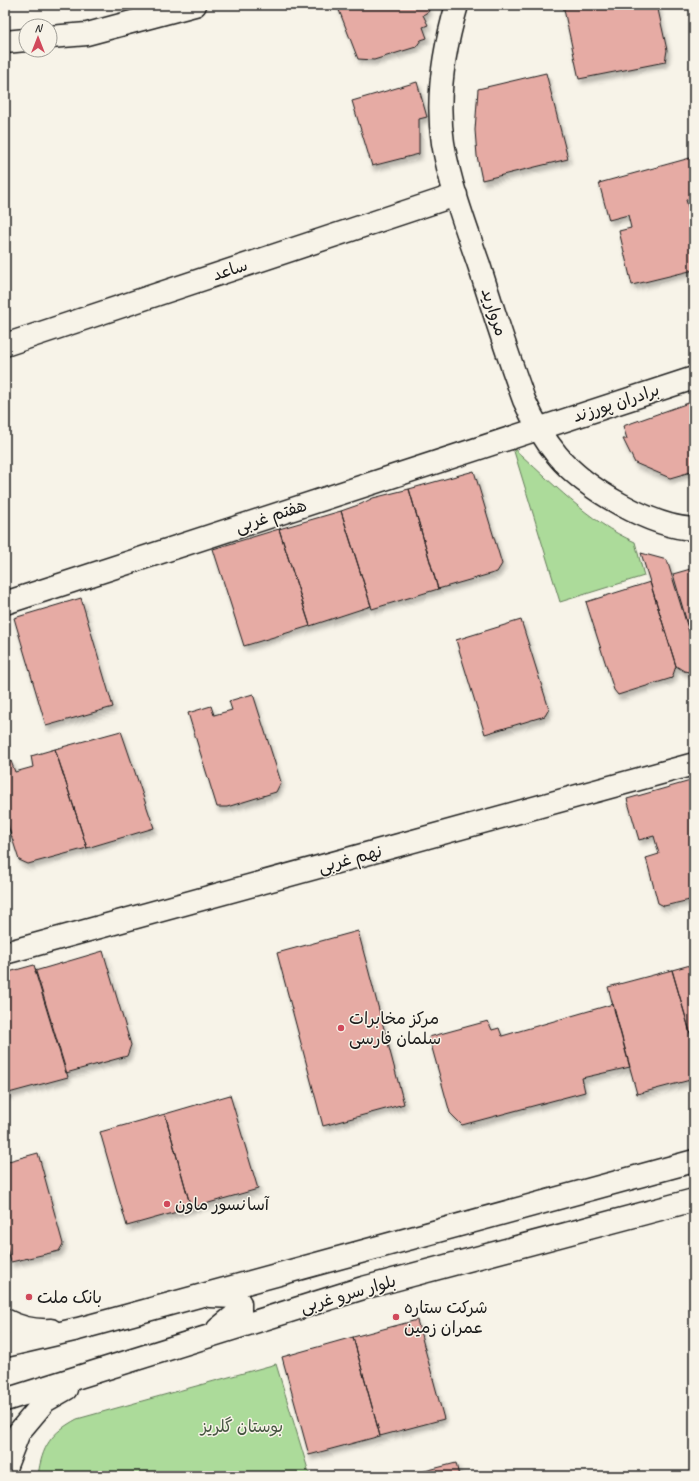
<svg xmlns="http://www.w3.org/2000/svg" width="699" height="1481" viewBox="0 0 699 1481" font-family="Caveat,'Playpen Sans Arabic',sans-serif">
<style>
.green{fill:#acdb9a;stroke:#647c5b}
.building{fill:#e6aba4;stroke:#1c1c1c;filter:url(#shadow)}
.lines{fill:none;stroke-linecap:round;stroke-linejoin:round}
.minor-casing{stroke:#1c1c1c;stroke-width:25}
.major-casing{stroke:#1c1c1c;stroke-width:25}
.minor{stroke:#f7f3e8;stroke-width:22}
.major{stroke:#f7f3e8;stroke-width:22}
.poi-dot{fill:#d1495b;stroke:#f7f3e8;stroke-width:1.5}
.labels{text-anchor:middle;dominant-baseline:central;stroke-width:3;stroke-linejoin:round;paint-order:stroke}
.street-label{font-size:17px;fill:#1c1c1c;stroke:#f7f3e8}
.poi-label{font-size:17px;fill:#1c1c1c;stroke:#f7f3e8;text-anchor:start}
.park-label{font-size:17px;fill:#475542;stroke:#f7f3e8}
</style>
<defs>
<filter id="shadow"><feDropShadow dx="2.5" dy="4.5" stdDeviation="2" flood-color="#0004"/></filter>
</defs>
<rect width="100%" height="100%" fill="#f7f3e8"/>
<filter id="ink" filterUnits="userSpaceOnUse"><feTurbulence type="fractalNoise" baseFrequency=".025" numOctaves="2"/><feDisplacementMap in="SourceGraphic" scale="8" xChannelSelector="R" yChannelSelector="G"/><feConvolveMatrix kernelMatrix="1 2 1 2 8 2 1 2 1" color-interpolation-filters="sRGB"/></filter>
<g filter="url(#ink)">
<path class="green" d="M513,448C551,481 588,522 635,542L644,576L560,602Z
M276,1364L310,1476H38C42,1446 51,1433 77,1419Z"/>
<path class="building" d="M337,5H427L429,11L423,15L428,25L423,27L427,38L421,40L416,47L374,60L358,59Z
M563,5H657L667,50L665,62L579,79Z
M546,73L568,159L482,180L477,156L475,130L478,89Z
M417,82L427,117L419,119V154L372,166L352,101Z
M690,158L694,171V198L686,200L690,213L694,212V270L632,285L619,231L631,228L628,215L609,220L599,183Z
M694,401V471L670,478L635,463L623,439H627L623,426Z
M474,471L502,564L497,572L438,589L409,489Z
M409,489L438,589L372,609L341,511L361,504L373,498Z
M341,511L371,606L310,626L279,529Z
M279,529L310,626L244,646L213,549Z
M641,553L667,560L694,648V673L684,671L676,666Z
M694,568V647L673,574Z
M650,582L676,666L672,678L618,695L614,690L586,602Z
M81,598L113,707L46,726L14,618Z
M521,620L549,709L545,716L485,734L456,640Z
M253,694L281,782L276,792L227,807H217L188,713L211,706L214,715L232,710L229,701Z
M121,731L154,828L87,848L55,749Z
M55,749L87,848L28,864L19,860L5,816V763L11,761L15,772L33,767L31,756Z
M694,780V899L664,906L658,903L646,858L659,854L654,836L639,840L627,799Z
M358,931L404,1104L323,1126L277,953Z
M103,951L131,1045L127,1056L66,1073L35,971Z
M694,964V1046L672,970Z
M34,965L68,1077L5,1094V973Z
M672,970L694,1046V1079L637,1094L608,987Z
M613,1004L630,1067L582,1078L585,1092L462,1125L450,1113L429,1037L488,1021L492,1030L499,1028L502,1036Z
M230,1095L258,1189L191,1208L165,1114Z
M165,1114L191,1208L127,1226L100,1132Z
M38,1153L63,1244L59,1251L11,1262L5,1241V1162Z
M417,1320L444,1419L380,1436L353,1337Z
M353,1337L380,1436L309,1455L282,1357Z
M456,1463L459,1476H405Z"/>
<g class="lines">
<defs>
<path id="minor" d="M457,5C444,49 436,98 443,143C450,185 465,225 479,265C493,310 508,356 524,400C533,420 543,438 557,455C585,489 651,527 694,529
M50,37L87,34L195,5
M5,42L26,40
M5,345L456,195
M5,603L694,378
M5,953L694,764"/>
<path id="major" d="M210,1296L235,1297L240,1303V1311L218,1329
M5,1320C20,1328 34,1331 51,1330
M5,1346L78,1329L694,1161
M5,1400L363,1288L694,1200
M5,1468L19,1432L45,1401L66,1389"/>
</defs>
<use href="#minor" class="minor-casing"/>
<use href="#major" class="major-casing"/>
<use href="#minor" class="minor"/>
<use href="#major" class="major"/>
</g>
</g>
<g class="poi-dot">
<circle cx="341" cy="1028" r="4"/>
<circle cx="167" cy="1204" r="4"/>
<circle cx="29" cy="1297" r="4"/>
<circle cx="396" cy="1317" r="4"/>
</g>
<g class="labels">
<g class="street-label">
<text transform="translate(230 270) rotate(-18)">ساعد</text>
<text transform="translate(494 312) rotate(72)">مروارید</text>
<text transform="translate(616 403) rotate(-18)">برادران پورزند</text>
<text transform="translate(271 516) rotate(-18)">هفتم غربی</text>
<text transform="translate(350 859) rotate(-15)">نهم غربی</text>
<text transform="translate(348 1294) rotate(-16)">بلوار سرو غربی</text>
</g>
<g class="poi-label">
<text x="349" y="1018">مرکز مخابرات<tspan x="349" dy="20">سلمان فارسی</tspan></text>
<text x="175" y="1204">آسانسور ماون</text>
<text x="37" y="1297">بانک ملت</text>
<text x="404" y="1307">شرکت ستاره<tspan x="404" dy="20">عمران زمین</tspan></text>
</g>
<g class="park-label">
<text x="242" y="1426">بوستان گلریز</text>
</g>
</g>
<rect width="699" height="1481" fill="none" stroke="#f7f3e8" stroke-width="20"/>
<rect x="10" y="10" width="679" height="1461" fill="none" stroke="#1c1c1c" stroke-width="1.5" filter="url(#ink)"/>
<g transform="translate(38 38)"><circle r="19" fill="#f7f3e8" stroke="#9f9d96"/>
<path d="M0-3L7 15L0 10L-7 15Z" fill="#d1495b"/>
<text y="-6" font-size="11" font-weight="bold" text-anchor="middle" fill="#1c1c1c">N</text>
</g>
</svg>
